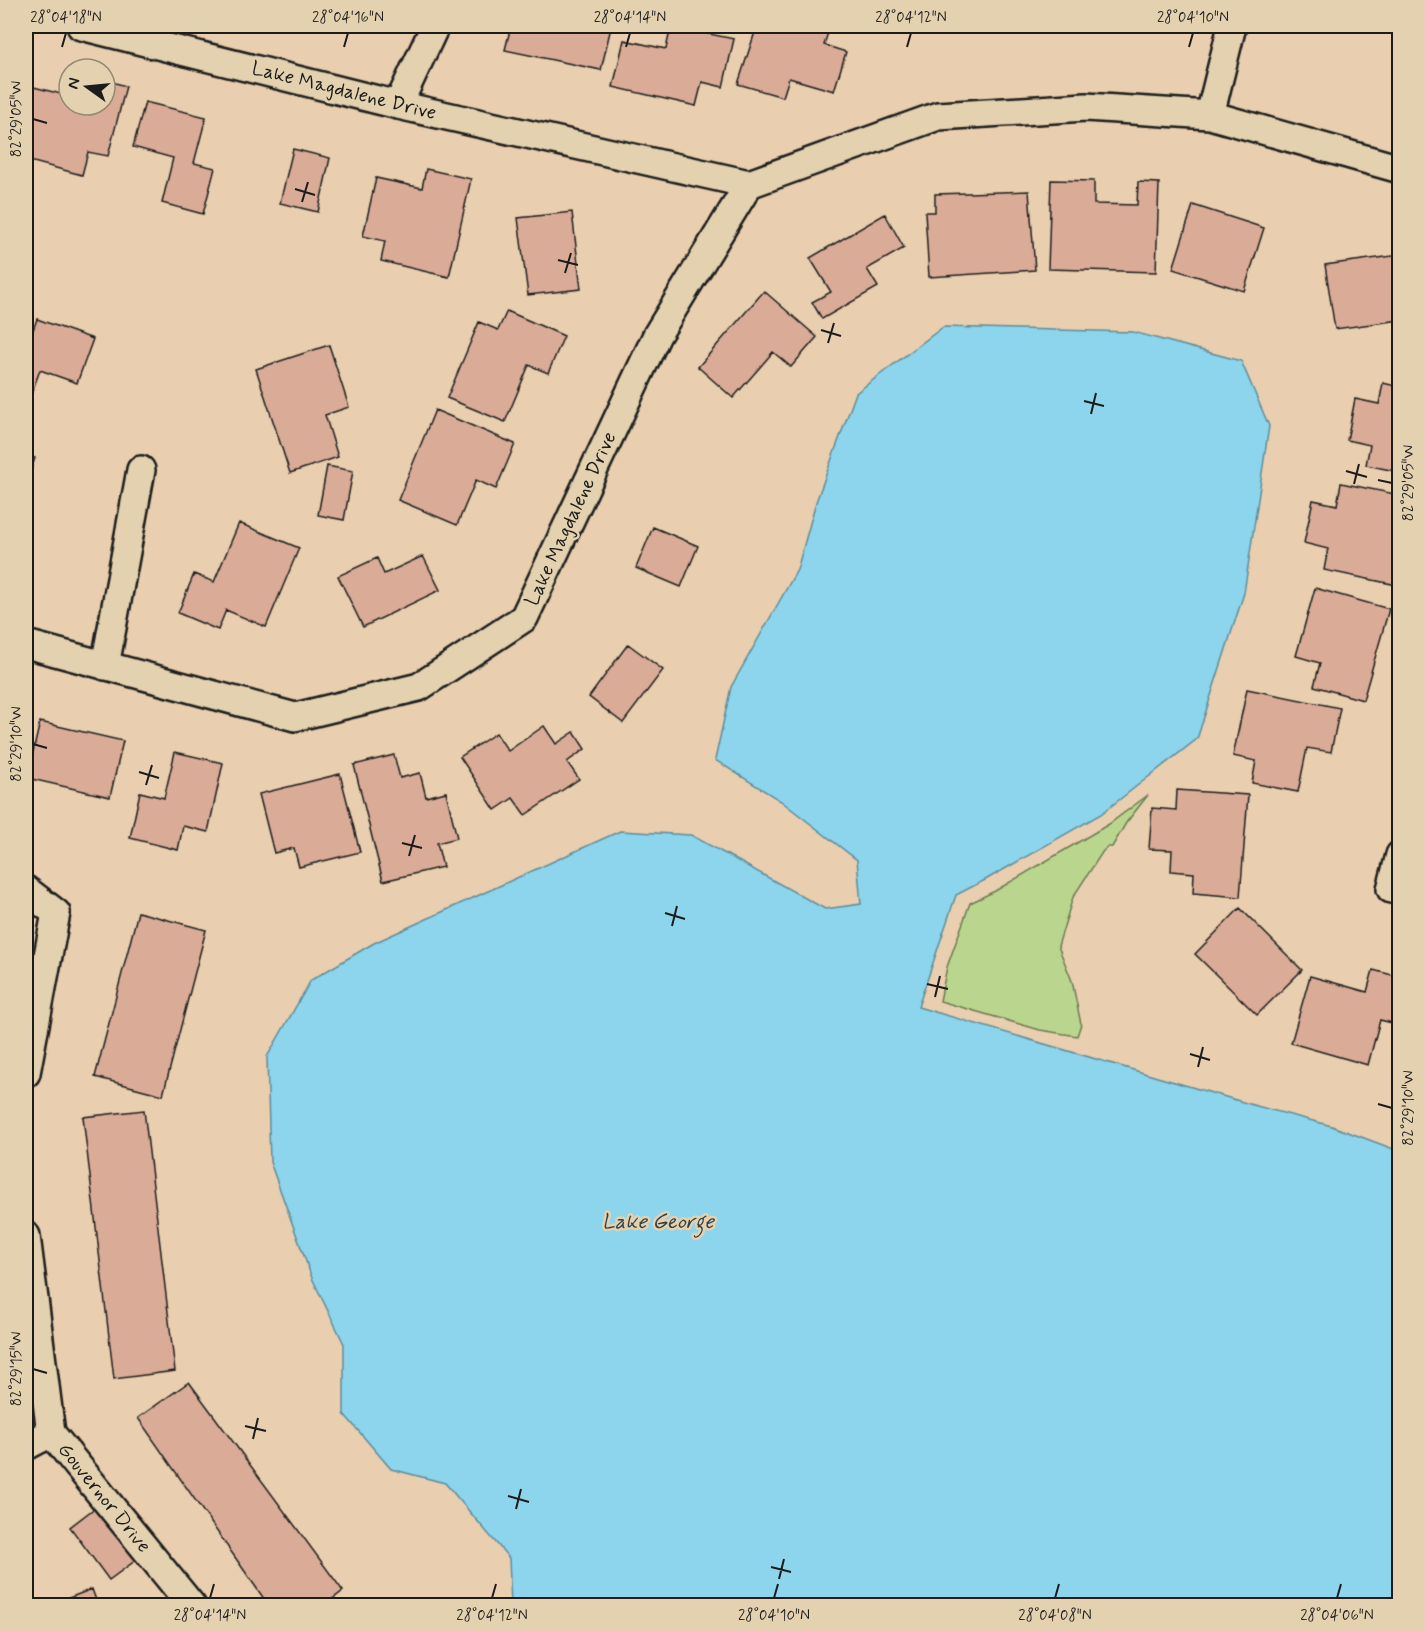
<svg xmlns="http://www.w3.org/2000/svg" width="1425" height="1631" viewBox="0 0 1425 1631" font-family="Mynerve,sans-serif">
<style>
.green{fill:#bad68e;stroke:#6b7955;stroke-width:1.5}
.water{fill:#8cd5ed;stroke:#5f8b99;stroke-width:1.5}
.building{fill:#daac98;stroke:#1c1c1c;stroke-width:1.5}
.lines{fill:none;stroke-linecap:round;stroke-linejoin:round}
.street-casing{stroke:#1c1c1c;stroke-width:32}
.street{stroke:#e4d1af;stroke-width:27}
.ticks{fill:none;stroke:#1c1c1c;stroke-width:2}
.labels{text-anchor:middle;dominant-baseline:central;stroke-width:5;stroke-linejoin:round;paint-order:stroke}
.street-label{font-size:20px;fill:#1c1c1c;stroke:#e4d1af}
.water-label{font-size:21px;font-style:italic;fill:#324146;stroke:#e4d1af}
.neatline{fill:none;stroke:#1c1c1c;stroke-width:2}
.ticks-label{font-size:15px;text-anchor:middle;fill:#1c1c1c}
</style>
<rect width="100%" height="100%" fill="#e9cfaf"/>
<filter id="ink" filterUnits="userSpaceOnUse"><feTurbulence type="fractalNoise" baseFrequency=".0167" numOctaves="2"/><feDisplacementMap in="SourceGraphic" scale="12" xChannelSelector="R" yChannelSelector="G"/><feConvolveMatrix kernelMatrix="1 2 1 2 8 2 1 2 1" color-interpolation-filters="sRGB"/></filter>
<g filter="url(#ink)">
<path class="green" d="M1148,795L1126,823L1112,847H1108L1103,851L1073,897L1058,946L1072,981L1081,1024L1077,1036L1040,1030L940,1001L947,967L970,903L995,891L1109,824Z"/>
<path class="water" d="M943,327L1133,332L1241,361L1269,426L1244,593L1197,739L1101,814L987,879L956,895L918,1007L1253,1105L1332,1126L1399,1151V1605H511L509,1558L445,1483L391,1469L344,1414V1344L312,1278L270,1162L267,1057L311,980L374,943L620,831L691,835L825,909L861,904L857,860L781,801L715,760L731,687L797,570L816,502L856,393Z"/>
<path class="building" d="M511,26L611,27L601,70L505,50Z
M671,26L734,39L723,87L702,82L696,106L613,87L624,40L666,49Z
M757,26L779,31L781,26H830L824,45L846,52L834,91L789,78L783,97L738,84Z
M105,80L126,86L108,156L88,152L82,175L26,160V148L29,136L26,135V85L69,96V105H105Z
M145,102L206,117L194,163L215,168L203,214L162,203L173,158L133,147Z
M293,149L330,158L318,212L280,203Z
M426,169L471,179L449,277L381,261L385,241L363,236L376,178L422,188Z
M1051,180L1094,181V204L1137,205L1138,182L1159,183L1156,272L1048,269Z
M1029,191L1035,270L929,277L925,212H935V194Z
M1193,205L1264,228L1244,291L1173,269Z
M572,212L581,289L528,295L518,218Z
M885,214L904,248L867,269L878,287L822,319L812,302L831,292L810,258Z
M1400,255V320L1335,329L1325,265Z
M764,291L817,337L791,367L773,352L733,398L698,367Z
M507,311L564,336L548,373L529,365L505,422L447,398L479,322L498,330Z
M37,319L93,339L77,383L40,370L32,392L26,390V340L29,341Z
M329,345L349,407L325,415L338,457L290,473L256,369Z
M1383,383L1400,387V472L1366,465L1370,445L1347,440L1355,399L1379,404Z
M435,410L515,444L496,489L476,480L457,525L398,500Z
M26,455L35,458L26,485Z
M327,466L353,471L344,520L318,515Z
M1341,483L1400,495V571L1397,585L1324,570L1328,549L1304,543L1313,500L1337,505Z
M239,523L299,548L266,627L226,610L218,630L178,613L194,574L214,582Z
M653,527L698,546L681,587L636,568Z
M423,556L440,590L363,627L338,576L377,558L384,574Z
M1315,588L1389,609L1363,700L1314,686L1320,663L1296,656Z
M628,644L663,670L623,723L589,697Z
M1247,689L1340,708L1331,752L1307,748L1298,792L1252,783L1256,761L1233,756Z
M40,722L123,741L110,797L27,778Z
M544,726L556,744L574,732L585,749L567,762L579,779L525,815L513,798L495,810L460,757L496,733L508,751Z
M175,752L223,763L208,832L183,826L178,850L130,838L140,792L164,798Z
M394,755L400,778L420,773L426,797L446,792L457,838L437,843L443,867L383,881L354,765Z
M340,774L360,852L299,867L294,848L274,853L259,794Z
M1177,790L1248,795L1240,897L1193,893L1194,873L1171,871L1172,850L1149,849L1152,808L1176,810Z
M1240,908L1302,970L1257,1015L1195,954Z
M138,912L206,930L163,1095L95,1077Z
M1373,970L1400,977V1025L1380,1020L1368,1065L1291,1043L1310,976L1367,992Z
M144,1110L175,1371L114,1379L83,1117Z
M189,1382L343,1591L323,1606H269L138,1418Z
M96,1507L136,1560L109,1580L70,1527Z
M92,1589L98,1606H48Z"/>
<g class="lines">
<defs>
<path id="street" d="M81,26L398,105L749,184L938,116L1086,107L1210,115L1400,169
M398,105L435,26
M1210,115L1232,26
M26,644L295,717L419,687L524,618L657,335L749,184
M105,666L141,470
M1400,855L1391,889L1400,891
M26,890L56,913L26,1073
M26,1236L51,1433L192,1606
M26,1446L51,1433"/>
</defs>
<use href="#street" class="street-casing"/>
<use href="#street" class="street"/>
</g>
</g>
<path class="ticks" d="M62,47L66,33M344,47L348,33M626,47L630,33M907,47L911,33M1189,47L1193,33M33,119L47,123M295,189L315,195M302,202L308,182M558,260L578,265M565,273L571,253M821,330L841,336M828,343L834,323M1084,401L1104,406M1091,414L1096,393M1346,471L1367,477M1378,480L1392,483M1354,484L1359,464M33,744L47,748M139,772L159,778M146,785L152,765M402,843L422,848M409,856L415,835M665,913L685,919M672,926L677,906M927,984L948,989M935,997L940,976M1190,1054L1210,1060M1198,1067L1203,1047M1378,1104L1392,1108M33,1369L47,1373M245,1426L266,1431M253,1439L258,1418M508,1496L529,1502M516,1509L521,1489M771,1567L791,1572M779,1579L784,1559M210,1598L214,1584M492,1598L496,1584M774,1598L778,1584M1055,1598L1059,1584M1337,1598L1341,1584"/>
<g class="labels">
<g class="street-label">
<text transform="translate(344 91) rotate(14)">Lake Magdalene Drive</text>
<text transform="translate(571 519) rotate(-65)">Lake Magdalene Drive</text>
<text transform="translate(104 1498) rotate(51)">Gouvernor Drive</text>
</g>
<g class="water-label">
<text x="658" y="1222">Lake George</text>
</g>
</g>
<rect width="1425" height="1631" fill="none" stroke="#e4d1af" stroke-width="66"/>
<g transform="translate(87 87) rotate(285)"><circle r="28" fill="#e4d1af" stroke="#948974" stroke-width="1.5"/>
<path d="M0-4.5L10 22L0 15L-10 22Z" fill="#1c1c1c"/>
<text y="-9" font-size="16" font-weight="bold" text-anchor="middle" fill="#1c1c1c">N</text>
</g>
<rect x="33" y="33" width="1359" height="1565" class="neatline"/>
<g class="ticks-label">
<text x="66" y="22">28°04'18"N</text>
<text x="348" y="22">28°04'16"N</text>
<text x="630" y="22">28°04'14"N</text>
<text x="911" y="22">28°04'12"N</text>
<text x="1193" y="22">28°04'10"N</text>
<text transform="translate(16 119) rotate(-90)" y="5">82°29'05"W</text>
<text transform="translate(1408 483) rotate(-90)" y="5">82°29'05"W</text>
<text transform="translate(16 744) rotate(-90)" y="5">82°29'10"W</text>
<text transform="translate(1408 1108) rotate(-90)" y="5">82°29'10"W</text>
<text transform="translate(16 1369) rotate(-90)" y="5">82°29'15"W</text>
<text x="210" y="1620">28°04'14"N</text>
<text x="492" y="1620">28°04'12"N</text>
<text x="774" y="1620">28°04'10"N</text>
<text x="1055" y="1620">28°04'08"N</text>
<text x="1337" y="1620">28°04'06"N</text>
</g>
</svg>
